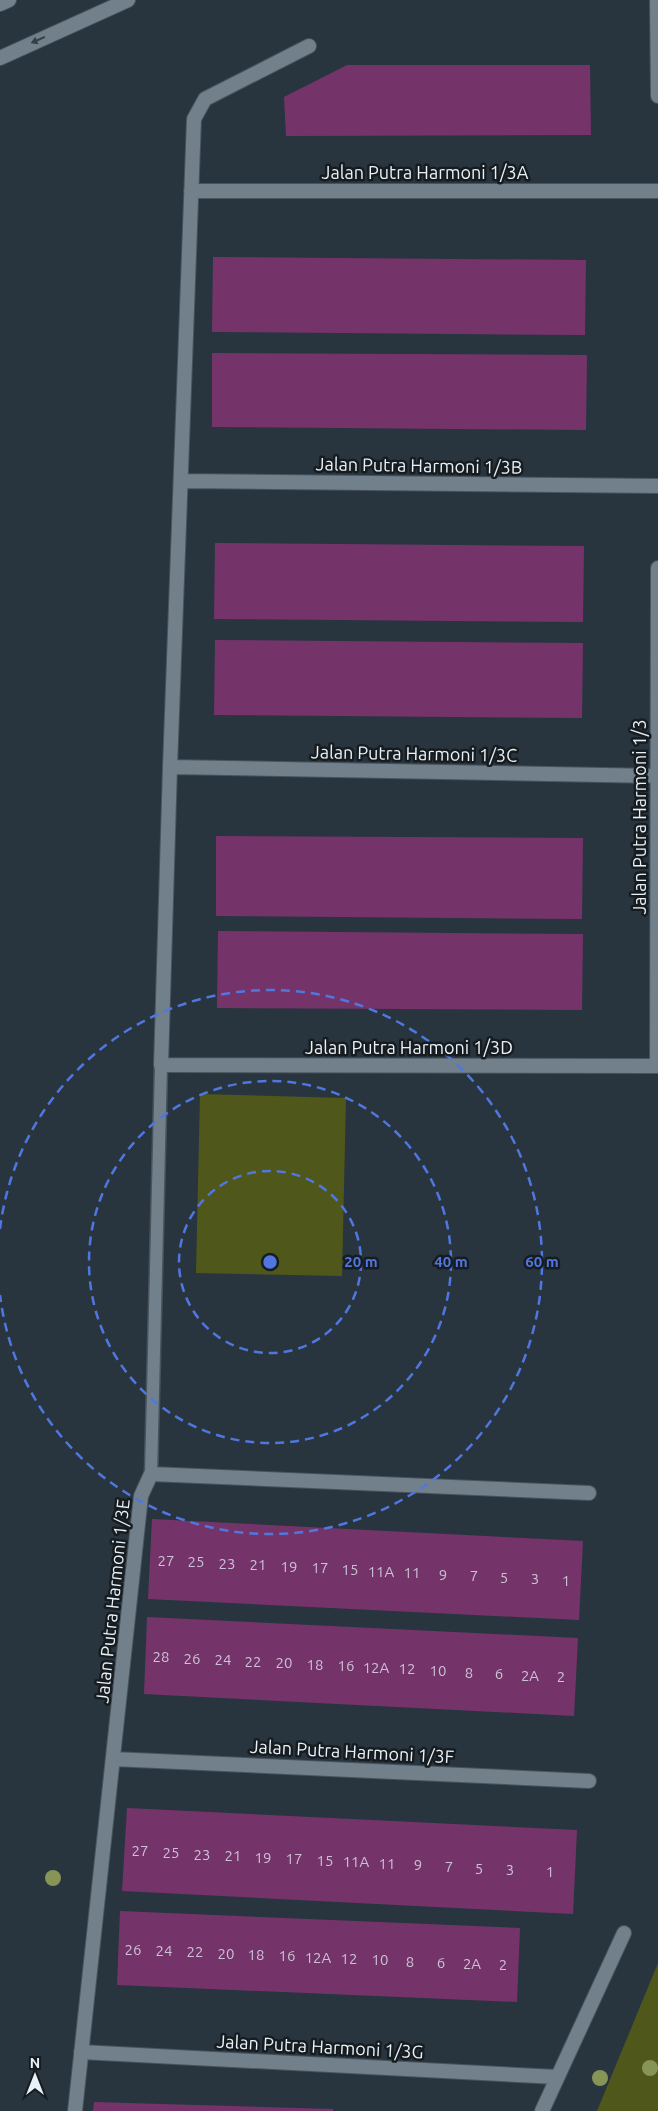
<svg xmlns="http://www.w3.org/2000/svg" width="658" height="2111" viewBox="0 0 658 2111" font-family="Ubuntu,sans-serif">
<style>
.green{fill:#50571a}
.building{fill:#74346a}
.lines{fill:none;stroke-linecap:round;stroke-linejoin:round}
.service-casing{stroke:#48535c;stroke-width:15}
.minor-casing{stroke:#48535c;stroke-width:16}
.secondary-casing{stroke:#48535c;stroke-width:16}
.service{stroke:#71808b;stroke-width:12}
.minor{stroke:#71808b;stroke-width:14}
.secondary{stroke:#71808b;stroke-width:14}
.tree{fill:#869456}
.oneway{fill:#363f45}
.ring{fill:none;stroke:#5077e0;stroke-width:2.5;stroke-dasharray:9 6}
.labels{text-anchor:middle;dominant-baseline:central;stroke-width:5;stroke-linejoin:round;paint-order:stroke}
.number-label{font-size:15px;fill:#cbc2d4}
.street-label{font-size:18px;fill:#e8f1f7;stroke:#161c20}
.centre{fill:#5077e0;stroke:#161c20;stroke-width:2.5}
.ring-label{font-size:15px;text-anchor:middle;font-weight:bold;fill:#5077e0;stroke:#161c20;stroke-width:5;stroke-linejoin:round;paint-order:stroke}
</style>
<rect width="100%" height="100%" fill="#28353f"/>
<path class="green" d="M200,1094L346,1098L342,1276L196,1273Z
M658,1963V2111H597Z"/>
<path class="building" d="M347,65H590L591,135L286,136L284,97Z
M213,257L586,260L585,335L212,332Z
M212,353L587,355L586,430L212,427Z
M215,543L584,546L583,622L214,619Z
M215,640L583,643L582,718L214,715Z
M216,836L583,838L582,919L216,916Z
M218,931L583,934L582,1010L217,1008Z
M152,1519L583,1541L579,1620L148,1599Z
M147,1617L578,1638L574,1716L144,1694Z
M127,1808L577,1830L573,1914L122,1891Z
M120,1911L520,1928L517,2002L117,1985Z
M94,2102L333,2109V2111H93Z"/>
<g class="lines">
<defs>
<path id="service" d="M151,1474L161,1065"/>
<path id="minor" d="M657,0L658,96
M309,46L205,99L194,119L170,767L161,1065L657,1066L658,568
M191,191H658
M181,481L658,486
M170,767L657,776
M113,1759L589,1781
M81,2052L557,2077
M75,2111L141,1496L151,1474L589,1493
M542,2111L624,1933"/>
<path id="secondary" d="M0,4L9,0
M0,58L128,0"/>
</defs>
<use href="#service" class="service-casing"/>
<use href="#minor" class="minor-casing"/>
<use href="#secondary" class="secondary-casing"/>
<use href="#service" class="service"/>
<use href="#minor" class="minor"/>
<use href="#secondary" class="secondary"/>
</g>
<g class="tree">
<circle cx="53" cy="1878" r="8"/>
<circle cx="650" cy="2068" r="8"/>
<circle cx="600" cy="2078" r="8"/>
</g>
<defs><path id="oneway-solid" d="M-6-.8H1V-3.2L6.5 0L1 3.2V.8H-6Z" transform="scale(1.25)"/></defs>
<use class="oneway" href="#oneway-solid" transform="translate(38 40) rotate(156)"/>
<g class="ring">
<circle cx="270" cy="1262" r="91"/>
<circle cx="270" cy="1262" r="181"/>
<path d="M0 1229A272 272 0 1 1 0 1295"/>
</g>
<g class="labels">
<g class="number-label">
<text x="166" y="1560">27</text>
<text x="196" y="1561">25</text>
<text x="227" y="1563">23</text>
<text x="258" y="1564">21</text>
<text x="289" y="1566">19</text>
<text x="320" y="1567">17</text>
<text x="350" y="1569">15</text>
<text x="381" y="1571">11A</text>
<text x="412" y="1572">11</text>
<text x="443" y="1574">9</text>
<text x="474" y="1575">7</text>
<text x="504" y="1577">5</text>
<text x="535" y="1578">3</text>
<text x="566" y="1580">1</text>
<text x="161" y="1656">28</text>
<text x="192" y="1658">26</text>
<text x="223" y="1659">24</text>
<text x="253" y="1661">22</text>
<text x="284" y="1662">20</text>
<text x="315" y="1664">18</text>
<text x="346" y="1665">16</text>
<text x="376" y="1667">12A</text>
<text x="407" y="1668">12</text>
<text x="438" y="1670">10</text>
<text x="469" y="1672">8</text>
<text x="499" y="1673">6</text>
<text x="530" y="1675">2A</text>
<text x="561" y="1676">2</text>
<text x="140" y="1850">27</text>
<text x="171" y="1852">25</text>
<text x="202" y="1854">23</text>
<text x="233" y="1855">21</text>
<text x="263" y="1857">19</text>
<text x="294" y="1858">17</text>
<text x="325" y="1860">15</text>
<text x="356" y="1861">11A</text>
<text x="387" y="1863">11</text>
<text x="418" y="1864">9</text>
<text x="449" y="1866">7</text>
<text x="479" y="1868">5</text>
<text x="510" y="1869">3</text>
<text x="550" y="1871">1</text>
<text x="133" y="1949">26</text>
<text x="164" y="1950">24</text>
<text x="195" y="1951">22</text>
<text x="226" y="1953">20</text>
<text x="256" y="1954">18</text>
<text x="287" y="1955">16</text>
<text x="318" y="1957">12A</text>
<text x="349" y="1958">12</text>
<text x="380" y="1959">10</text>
<text x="410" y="1961">8</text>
<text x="441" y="1962">6</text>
<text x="472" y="1963">2A</text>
<text x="503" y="1964">2</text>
</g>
<g class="street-label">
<text x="425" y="172">Jalan Putra Harmoni 1/3A</text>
<text transform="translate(419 465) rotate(1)">Jalan Putra Harmoni 1/3B</text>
<text transform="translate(414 753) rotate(1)">Jalan Putra Harmoni 1/3C</text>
<text transform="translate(639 817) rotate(-90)">Jalan Putra Harmoni 1/3</text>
<text x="409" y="1047">Jalan Putra Harmoni 1/3D</text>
<text transform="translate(112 1601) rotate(-84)">Jalan Putra Harmoni 1/3E</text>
<text transform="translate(352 1751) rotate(3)">Jalan Putra Harmoni 1/3F</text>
<text transform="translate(320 2046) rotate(3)">Jalan Putra Harmoni 1/3G</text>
</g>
</g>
<circle cx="270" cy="1262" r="8" class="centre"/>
<g class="ring-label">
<text x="361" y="1267">20 m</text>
<text x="451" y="1267">40 m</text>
<text x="542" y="1267">60 m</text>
</g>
<g transform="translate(35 2076)" stroke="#161c20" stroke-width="4" paint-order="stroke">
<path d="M0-4L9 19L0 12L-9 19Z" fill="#e8f1f7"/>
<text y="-8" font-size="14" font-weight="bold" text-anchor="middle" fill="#e8f1f7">N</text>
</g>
</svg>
